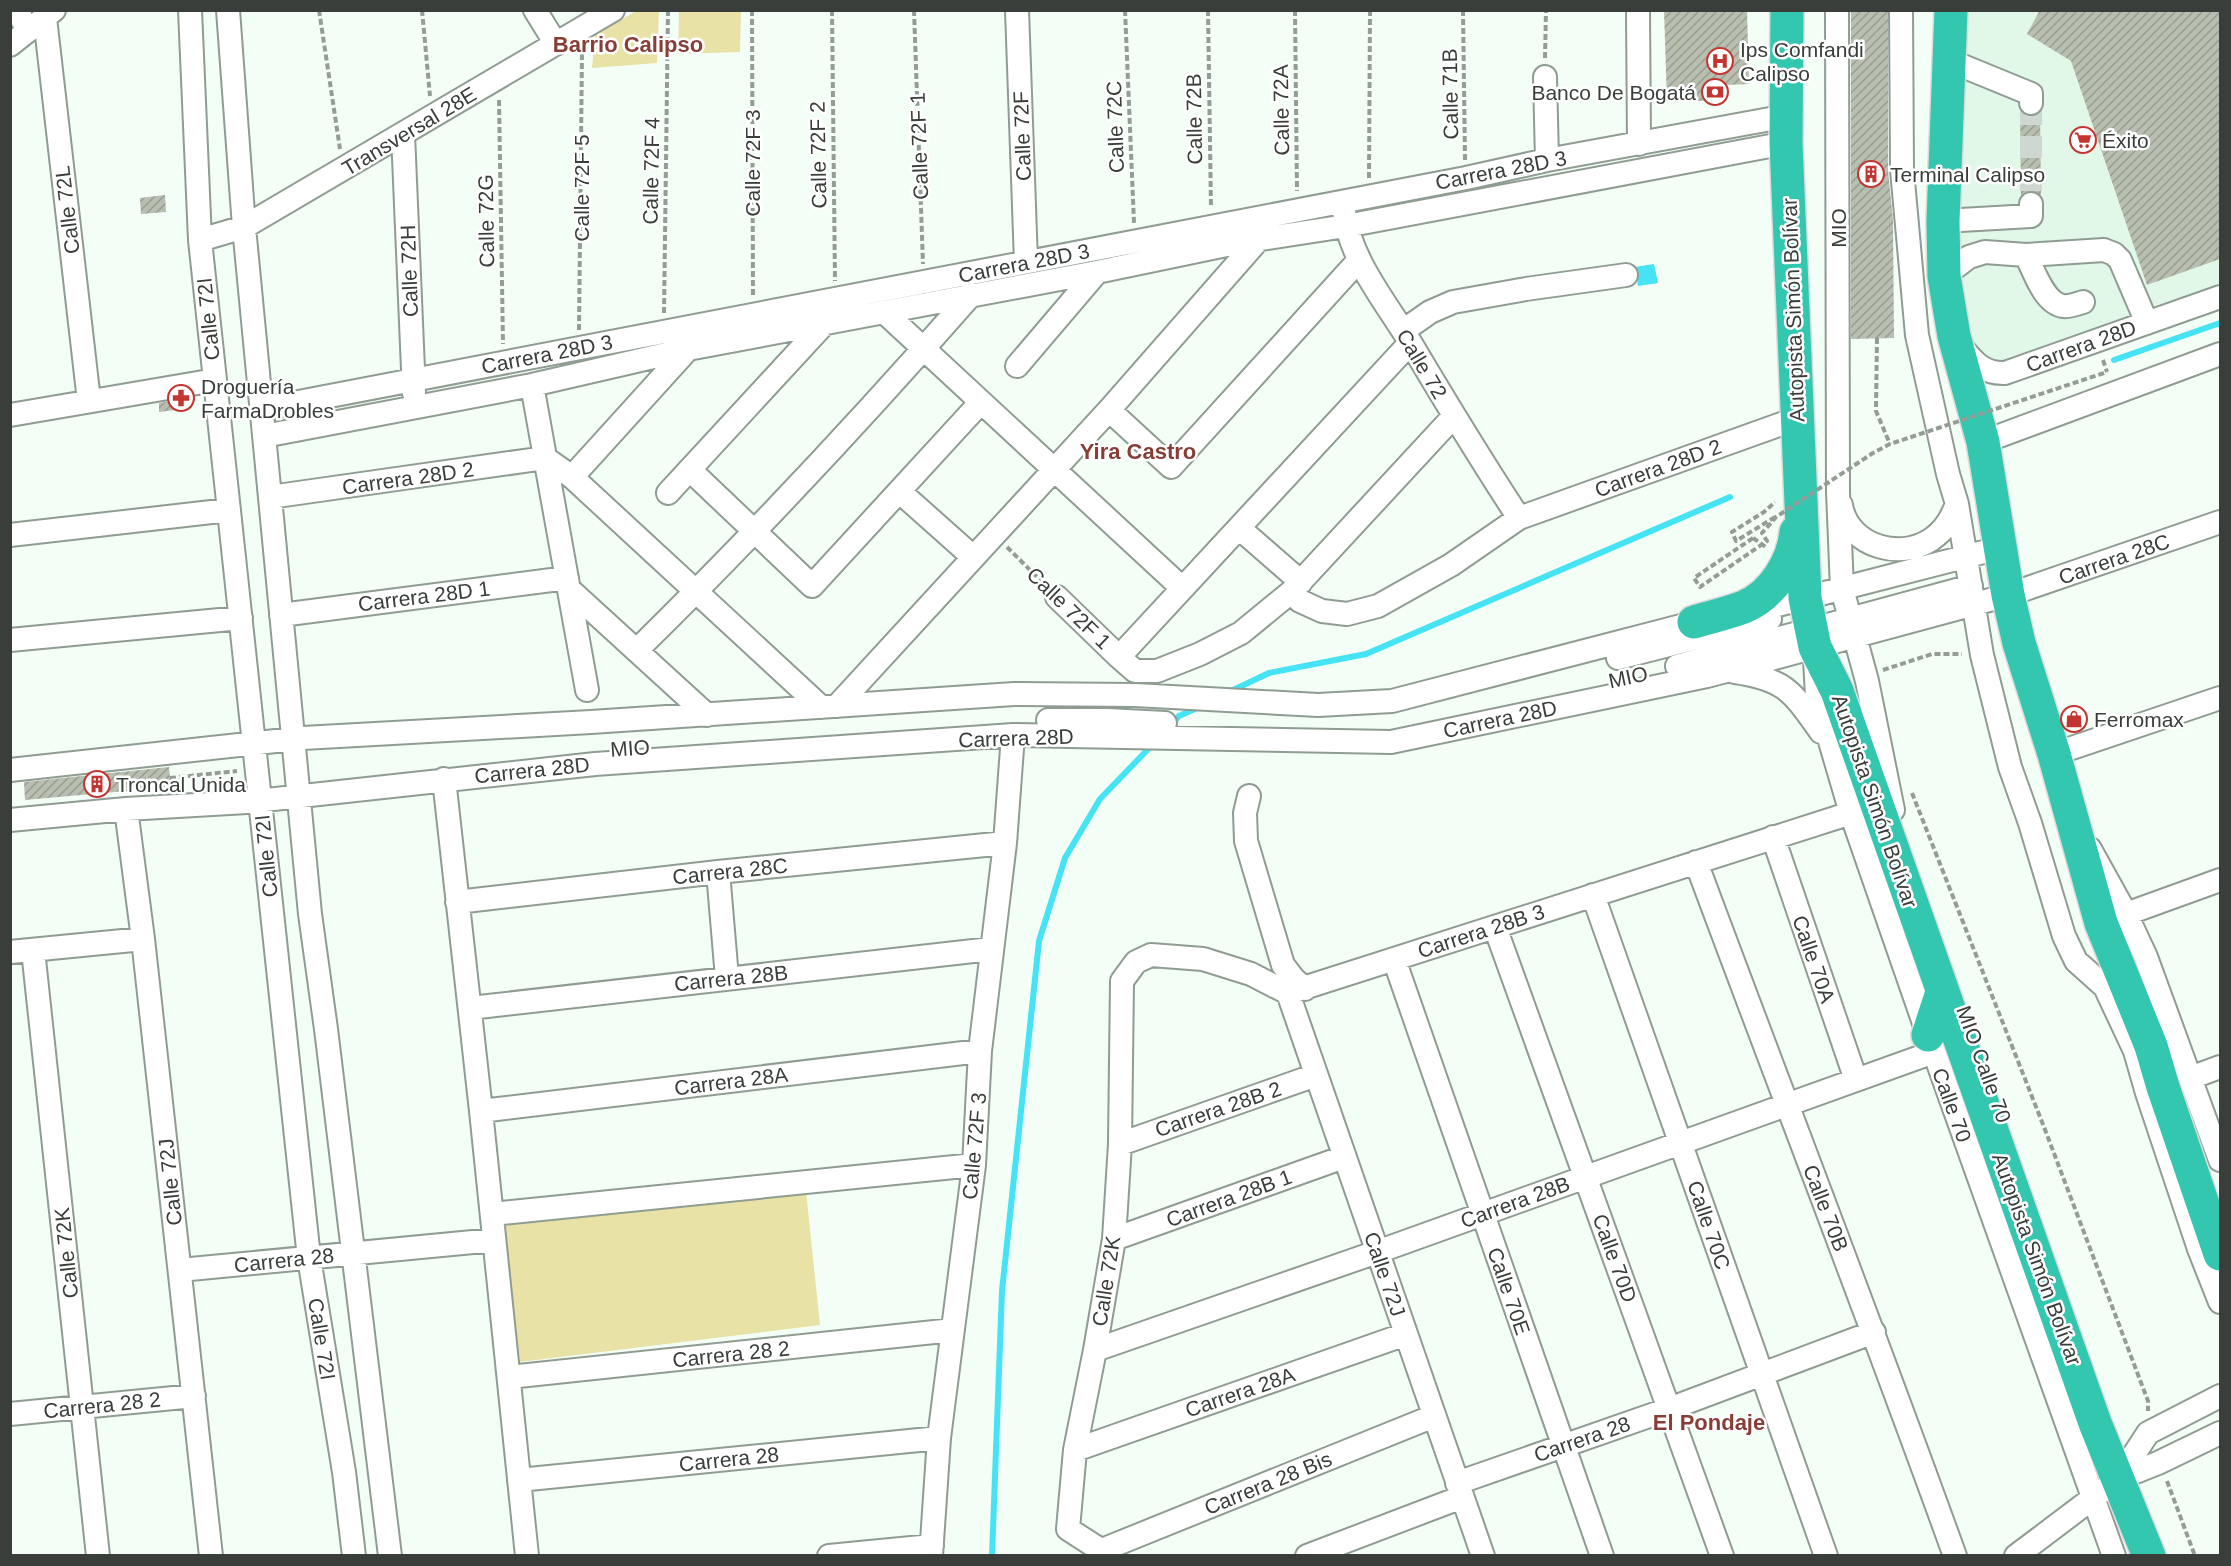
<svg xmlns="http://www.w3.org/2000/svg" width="2231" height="1566" viewBox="0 0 2231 1566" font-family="Helvetica,sans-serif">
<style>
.built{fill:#e1f7e7}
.park{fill:#e8e2a6}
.water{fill:#45e3f3}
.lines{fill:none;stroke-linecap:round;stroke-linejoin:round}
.stream{stroke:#45e3f3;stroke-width:6}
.building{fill:url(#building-hatch)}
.minor-tunnel{stroke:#ced8d0;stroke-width:22;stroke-dasharray:22 11;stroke-linecap:butt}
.minor-casing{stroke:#8f9c92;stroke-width:26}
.highway-casing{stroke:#dbdcdc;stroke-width:36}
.path{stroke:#949c96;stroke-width:4;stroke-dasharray:6 3;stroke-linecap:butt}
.minor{stroke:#fff;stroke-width:22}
.highway{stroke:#33c7b0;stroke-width:33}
.path-bridge{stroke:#949c96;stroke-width:4;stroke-dasharray:6 3;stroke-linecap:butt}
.labels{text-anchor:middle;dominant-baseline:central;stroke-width:5;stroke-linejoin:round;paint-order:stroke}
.poi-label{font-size:21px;fill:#393e3a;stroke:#fff;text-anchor:start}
.street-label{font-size:21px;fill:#393e3a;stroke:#fff}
.neighbourhood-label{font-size:22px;font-weight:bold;fill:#863e37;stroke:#fff}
</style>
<defs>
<pattern id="building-hatch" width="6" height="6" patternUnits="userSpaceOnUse" patternTransform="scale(1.5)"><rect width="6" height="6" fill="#b8bfb1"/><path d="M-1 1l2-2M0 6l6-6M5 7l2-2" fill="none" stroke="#979d91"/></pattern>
</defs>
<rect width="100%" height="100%" fill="#f3fef6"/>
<path class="built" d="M1951,11H2220V297L2005,373L1954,336Z"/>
<path class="park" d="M638,10L659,11L657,63L592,68L595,35Z
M679,11H741L740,52L678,54Z
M806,1191L820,1325L520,1362L504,1223Z"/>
<path class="water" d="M1654,264L1658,283L1638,286L1635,267Z"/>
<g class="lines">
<path class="stream" d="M2114,360L2220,323
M1229,692L1269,673L1366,654L1730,497
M1170,726L1179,716L1199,707
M992,1556L1002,1291L1039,941L1065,858L1100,799L1153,744"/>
</g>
<path class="building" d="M1664,10H1747L1749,84L1725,85L1726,100L1667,102Z
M1851,10H1888V170L1893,220L1894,338L1851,339Z
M2040,10H2220V259L2147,285L2071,61L2027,34Z
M2020,111L2030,116L2040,112L2041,195L2030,191L2021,196Z
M165,195L166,212L141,214L140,198Z
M190,398L192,408L159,412V403Z
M169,767L171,787L25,800L24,782Z"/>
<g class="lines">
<path class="minor-tunnel" d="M2031,103V204"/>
<defs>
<path id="minor" d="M17,10L28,31
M190,10L200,240L309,1258L344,1472L354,1556
M228,10L244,227L310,914L326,1029L390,1556
M535,10L556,44
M1017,10L1026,262
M1638,10L1639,144
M1837,10L1838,492L1842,589L1867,681L1893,810
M1901,10L1902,170L1917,335L1948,474L1957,504L1982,655L2010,767L2030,823L2064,936L2076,961L2105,987L2135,1051L2147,1093L2199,1249L2220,1302
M45,18L89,401
M10,45L54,10
M1948,60L2031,94V103
M1545,77L1547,160
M403,134L414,393
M1344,212C1351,261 1385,301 1410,342C1445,401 1481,460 1519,518
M1943,221L2031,216V204
M200,240L244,227L613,10
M2026,255C2034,271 2044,303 2063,306C2069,307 2077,304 2083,302
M1944,276L1969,257L1985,252L2026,255L2104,250L2114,254L2120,260L2147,323
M884,312L1182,588
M1403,331L1430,312L1453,302L1526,289L1626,275
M1410,343L1119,657L1135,671H1157L1200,654L1241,633L1291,592L1300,601L1322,611L1347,614L1378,606L1451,565L1519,518L1798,418
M1959,344C1972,360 1982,374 2005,373L2220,297
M1017,366L1097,272
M532,385L587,690
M262,409L1466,178L1547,160L1787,116
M1109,410L1171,467L1359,260
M10,415L215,380
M264,436L532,385L688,349L1097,272L1241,242L1346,226L1786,143
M1983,442L2220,354
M690,470L812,586L981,402
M572,477L688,349
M900,492L973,557
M668,493L823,325
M270,497L545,458L572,477L821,707
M1841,505C1848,548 1906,563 1937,535C1947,527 1952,516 1957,504
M1239,528L1301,582
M10,535L229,510
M569,589L707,715
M1291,592L1454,416
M1057,597L1119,657
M1747,613L1999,548
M281,615L567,578
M10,640L241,618
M637,650C753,536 864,417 971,295
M1618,658L1770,619
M1815,658L1817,697L1851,813L1934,1052L2114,1556
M1677,666L1971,586
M1735,672C1786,679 1793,693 1821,732
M837,706L1109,410L1259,239
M1048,720H1107L1165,723
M2054,754L2220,698
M10,770L303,738L591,722L1014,694L1135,695L1318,705L1392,701L1708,619
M444,779L481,1111L527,1556
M1249,796L1245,813L1246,841L1283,965L1293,978L1305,989
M126,809L143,939L211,1556
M10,820L126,809L247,802L595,764L1013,735L1391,742L1707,676L1760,662L2008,595L2220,522
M1773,837L1856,1080
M2090,849L2126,914L2146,957L2220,1160
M1696,862C1782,1093 1871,1323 1955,1556
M718,872L727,978
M1593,895L1826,1556
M457,902L718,872L1005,843
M2126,914L2220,880
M1495,927L1722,1556
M33,950L98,1556
M10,952L143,939
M1394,959L1602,1556
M1288,993L1483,1556
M470,1008L991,949
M2190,1078L2220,1067
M481,1111L980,1051
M1120,1144L1316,1075
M492,1214L974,1165
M1114,1239L1344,1157
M180,1270L494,1240
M1095,1350L1377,1252L1934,1052
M509,1377L953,1330
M10,1414L194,1396
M1075,1450L1406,1334
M2118,1479L2148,1433L2220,1396
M519,1480L939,1438
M1457,1483L1669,1409L1874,1332
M1102,1550L1434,1416
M829,1556L932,1546
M931,1556L939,1438L974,1165L980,1051L1005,843L1013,735
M1110,1556L1068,1529L1075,1450L1095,1350L1114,1239L1120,1144L1122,981L1136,962L1151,955L1203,959L1251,974L1288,993L1851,813
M1307,1556L1462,1497
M2016,1556L2118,1479L2158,1463L2220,1433"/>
<path id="highway" d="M1787,10L1786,143L1805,598L1815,647L1837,691L2095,1423L2149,1556
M1951,10L1943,221L1944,276L1954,336L1983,442L2008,595L2019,643L2054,754L2101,923L2151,1046L2163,1087L2220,1254
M1694,622C1711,617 1728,613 1744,607C1773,595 1793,562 1796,532
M1928,1035L1942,992"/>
</defs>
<use href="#minor" class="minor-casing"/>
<use href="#highway" class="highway-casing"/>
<path class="path" d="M319,10L340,149
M422,10L430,96
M752,10L753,295
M832,10L835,281
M914,10L923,264
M1125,10L1134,223
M1208,10L1211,208
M1295,10L1297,191
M1463,10L1465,160
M1545,58L1546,10
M499,100L503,344
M1369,178L1370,10
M664,313L668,10
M579,330L582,52
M1877,338L1876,411L1890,444
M2103,360L2107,372
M1775,517L1736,541L1732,532L1764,512L1775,502
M1753,538L1767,548
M1007,547L1044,584
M1883,670L1932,654H1962
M170,778L237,771
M1912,793L2044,1127L2148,1401V1411
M2167,1481L2195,1556"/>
<use href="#minor" class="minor"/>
<use href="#highway" class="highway"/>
<path class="path-bridge" d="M1753,538L1694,578L1700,587L1767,541L1762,533L1776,517L1873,453L1890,444L2107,372"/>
</g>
<defs>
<symbol id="hospital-ring" viewBox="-11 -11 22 22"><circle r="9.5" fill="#fff" stroke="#c33530" stroke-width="1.5"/><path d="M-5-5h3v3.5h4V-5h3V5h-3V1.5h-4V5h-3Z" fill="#c33530"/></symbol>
<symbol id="bank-ring" viewBox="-11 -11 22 22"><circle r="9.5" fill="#fff" stroke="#c33530" stroke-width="1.5"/><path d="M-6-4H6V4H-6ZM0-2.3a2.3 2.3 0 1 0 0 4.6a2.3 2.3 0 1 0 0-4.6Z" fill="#c33530"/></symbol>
<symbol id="supermarket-ring" viewBox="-11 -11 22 22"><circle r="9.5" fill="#fff" stroke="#c33530" stroke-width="1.5"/><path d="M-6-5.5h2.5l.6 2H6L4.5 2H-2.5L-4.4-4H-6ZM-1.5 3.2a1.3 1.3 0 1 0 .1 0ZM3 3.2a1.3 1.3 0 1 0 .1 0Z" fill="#c33530"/></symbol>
<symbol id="building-ring" viewBox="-11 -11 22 22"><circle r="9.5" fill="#fff" stroke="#c33530" stroke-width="1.5"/><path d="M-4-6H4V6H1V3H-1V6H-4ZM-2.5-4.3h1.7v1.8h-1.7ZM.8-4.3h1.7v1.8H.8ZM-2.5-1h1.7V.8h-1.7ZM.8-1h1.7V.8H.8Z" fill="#c33530"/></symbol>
<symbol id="pharmacy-ring" viewBox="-11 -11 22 22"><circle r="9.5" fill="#fff" stroke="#c33530" stroke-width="1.5"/><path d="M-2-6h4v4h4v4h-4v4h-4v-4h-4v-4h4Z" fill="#c33530"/></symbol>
<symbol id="shop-ring" viewBox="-11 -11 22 22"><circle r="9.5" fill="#fff" stroke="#c33530" stroke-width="1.5"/><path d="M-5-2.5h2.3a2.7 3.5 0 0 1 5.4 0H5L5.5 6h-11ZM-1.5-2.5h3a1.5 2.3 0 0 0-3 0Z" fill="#c33530"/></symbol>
</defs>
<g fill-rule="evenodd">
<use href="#hospital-ring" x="1705" y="46" width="30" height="30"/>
<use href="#bank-ring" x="1700" y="77" width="30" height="30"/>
<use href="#supermarket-ring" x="2068" y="125" width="30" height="30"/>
<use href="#building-ring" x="1856" y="159" width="30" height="30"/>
<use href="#pharmacy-ring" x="166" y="383" width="30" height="30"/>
<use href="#shop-ring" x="2059" y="704" width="30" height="30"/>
<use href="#building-ring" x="82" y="769" width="30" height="30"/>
</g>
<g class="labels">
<g class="poi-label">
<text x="1740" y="49">Ips Comfandi<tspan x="1740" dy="24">Calipso</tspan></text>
<text x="1696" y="92" text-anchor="end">Banco De Bogatá</text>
<text x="2102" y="140">Éxito</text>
<text x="1890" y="174">Terminal Calipso</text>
<text x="201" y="386">Droguería<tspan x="201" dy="24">FarmaDrobles</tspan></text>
<text x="2094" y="719">Ferromax</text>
<text x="116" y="784">Troncal Unida</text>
</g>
<g class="street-label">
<text transform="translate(1450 94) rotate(-91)">Calle 71B</text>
<text transform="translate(1281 110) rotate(-91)">Calle 72A</text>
<text transform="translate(1194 119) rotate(-91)">Calle 72B</text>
<text transform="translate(1115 127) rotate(-92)">Calle 72C</text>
<text transform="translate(409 131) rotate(-31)">Transversal 28E</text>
<text transform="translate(1022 136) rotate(-92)">Calle 72F</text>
<text transform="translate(919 146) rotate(-92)">Calle 72F 1</text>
<text transform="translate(818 155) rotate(-91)">Calle 72F 2</text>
<text transform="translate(752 163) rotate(-90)">Calle 72F 3</text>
<text transform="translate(1501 170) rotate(-11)">Carrera 28D 3</text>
<text transform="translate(651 171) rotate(-89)">Calle 72F 4</text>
<text transform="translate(581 188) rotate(-90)">Calle 72F 5</text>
<text transform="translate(67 210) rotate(-97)">Calle 72L</text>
<text transform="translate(486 221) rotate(-91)">Calle 72G</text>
<text transform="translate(1838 228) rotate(-90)">MIO</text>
<text transform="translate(1024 263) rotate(-11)">Carrera 28D 3</text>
<text transform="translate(409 271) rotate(-92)">Calle 72H</text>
<text transform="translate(1793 310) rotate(-92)">Autopista Simón Bolívar</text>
<text transform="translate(208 319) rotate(-96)">Calle 72I</text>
<text transform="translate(2081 346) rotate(-20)">Carrera 28D</text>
<text transform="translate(547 354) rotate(-11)">Carrera 28D 3</text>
<text transform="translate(1422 364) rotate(59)">Calle 72</text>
<text transform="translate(1658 468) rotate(-20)">Carrera 28D 2</text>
<text transform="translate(408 478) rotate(-8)">Carrera 28D 2</text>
<text transform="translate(2114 559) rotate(-19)">Carrera 28C</text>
<text transform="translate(424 596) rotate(-7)">Carrera 28D 1</text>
<text transform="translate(1069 608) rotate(44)">Calle 72F 1</text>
<text transform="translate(1628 677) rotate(-12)">MIO</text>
<text transform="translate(1500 719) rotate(-12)">Carrera 28D</text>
<text transform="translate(1016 738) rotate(-2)">Carrera 28D</text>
<text transform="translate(630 748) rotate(-4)">MIO</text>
<text transform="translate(532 770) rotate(-6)">Carrera 28D</text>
<text transform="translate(1875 801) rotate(71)">Autopista Simón Bolívar</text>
<text transform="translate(266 856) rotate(-96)">Calle 72I</text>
<text transform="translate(730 871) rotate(-6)">Carrera 28C</text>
<text transform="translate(1481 931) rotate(-18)">Carrera 28B 3</text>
<text transform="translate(1814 959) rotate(71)">Calle 70A</text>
<text transform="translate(731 978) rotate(-6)">Carrera 28B</text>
<text transform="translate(1984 1064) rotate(70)">MIO Calle 70</text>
<text transform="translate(731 1081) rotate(-7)">Carrera 28A</text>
<text transform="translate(1952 1105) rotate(70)">Calle 70</text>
<text transform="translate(1218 1109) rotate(-19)">Carrera 28B 2</text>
<text transform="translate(974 1146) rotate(-85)">Calle 72F 3</text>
<text transform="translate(170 1182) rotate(-96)">Calle 72J</text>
<text transform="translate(1229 1198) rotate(-20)">Carrera 28B 1</text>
<text transform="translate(1515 1202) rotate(-20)">Carrera 28B</text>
<text transform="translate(1826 1208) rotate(69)">Calle 70B</text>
<text transform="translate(1709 1225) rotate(71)">Calle 70C</text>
<text transform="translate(66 1253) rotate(-96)">Calle 72K</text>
<text transform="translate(1615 1258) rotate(70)">Calle 70D</text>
<text transform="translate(2037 1259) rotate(70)">Autopista Simón Bolívar</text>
<text transform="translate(284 1260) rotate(-6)">Carrera 28</text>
<text transform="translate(1385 1274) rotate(71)">Calle 72J</text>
<text transform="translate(1106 1281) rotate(-81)">Calle 72K</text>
<text transform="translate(1509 1291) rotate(71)">Calle 70E</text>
<text transform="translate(322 1339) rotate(81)">Calle 72I</text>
<text transform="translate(731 1354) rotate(-6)">Carrera 28 2</text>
<text transform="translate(1240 1392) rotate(-19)">Carrera 28A</text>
<text transform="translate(102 1405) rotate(-6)">Carrera 28 2</text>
<text transform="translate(1582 1439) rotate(-19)">Carrera 28</text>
<text transform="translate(729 1459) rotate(-6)">Carrera 28</text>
<text transform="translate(1268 1483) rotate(-22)">Carrera 28 Bis</text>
</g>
<g class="neighbourhood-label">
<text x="628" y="44">Barrio Calipso</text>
<text x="1138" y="451">Yira Castro</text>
<text x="1709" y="1422">El Pondaje</text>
</g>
</g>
<rect width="2231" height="1566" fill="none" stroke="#393e3a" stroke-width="24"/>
</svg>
